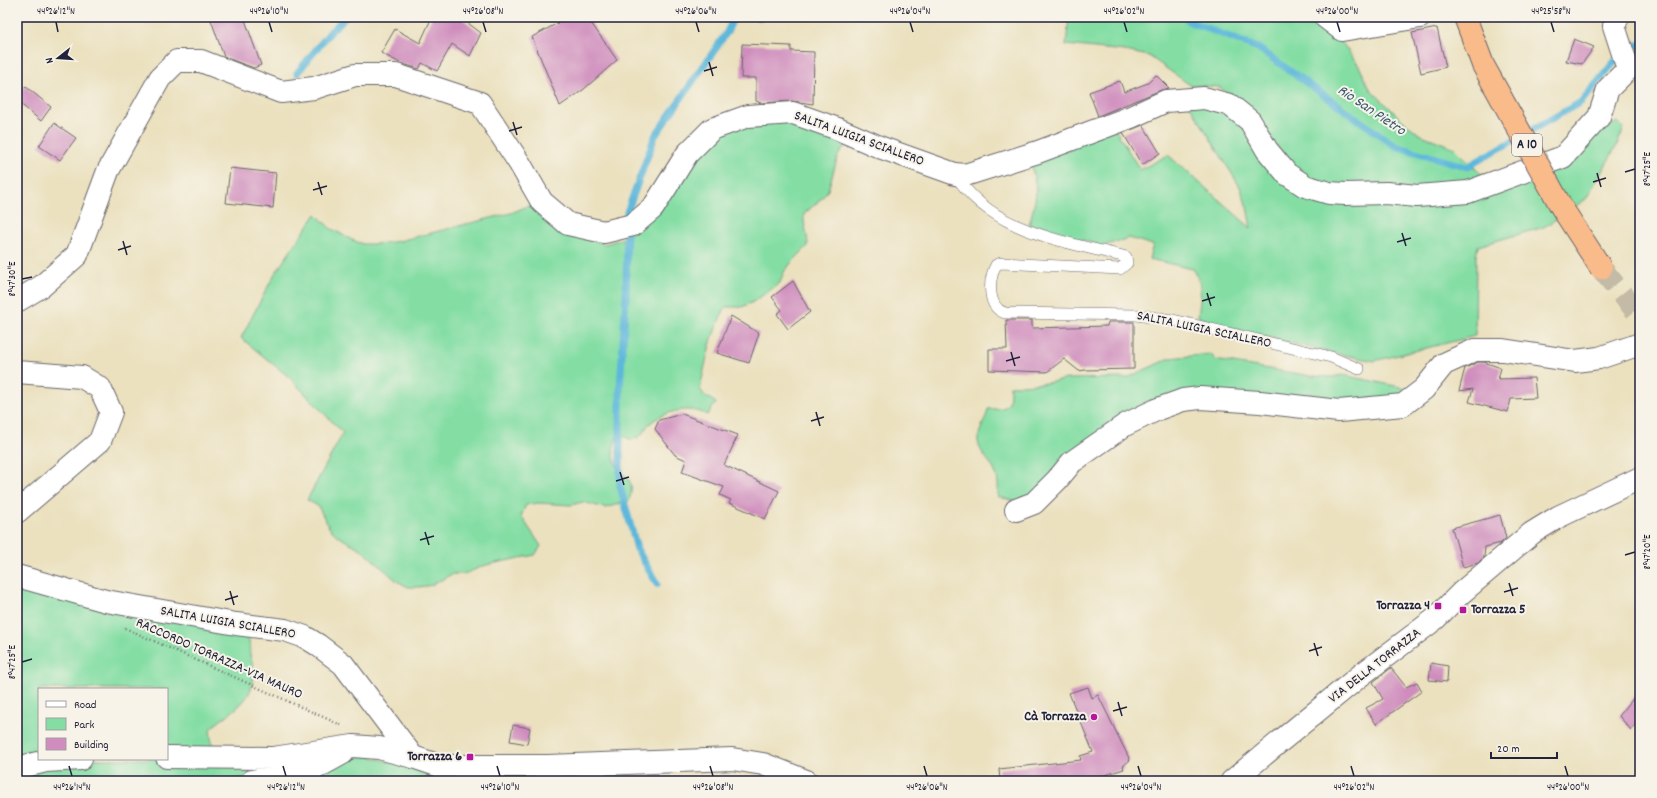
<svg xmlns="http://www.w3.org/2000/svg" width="1657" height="798" viewBox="0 0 1657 798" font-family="Dekko,sans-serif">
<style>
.green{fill:#84dea4;stroke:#538070;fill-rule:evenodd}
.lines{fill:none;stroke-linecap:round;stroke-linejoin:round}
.stream{stroke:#5cb7da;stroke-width:7}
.building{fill:#cf8cbd}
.highway-tunnel{stroke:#c3bba5;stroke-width:22;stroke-dasharray:22 11;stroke-linecap:butt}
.lane-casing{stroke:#686569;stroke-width:12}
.street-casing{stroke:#686569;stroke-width:24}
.path{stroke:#686569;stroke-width:2.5;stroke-dasharray:1 3;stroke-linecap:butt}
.lane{stroke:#fff;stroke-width:11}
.street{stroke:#fff;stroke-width:22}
.highway-bridge-casing{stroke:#686569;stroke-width:24;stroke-linecap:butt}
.highway-bridge{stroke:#fabb8b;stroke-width:22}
.ticks{fill:none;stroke:#22223b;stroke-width:1.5}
.poi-dot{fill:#b5179e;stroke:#f7f3e8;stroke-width:1.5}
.labels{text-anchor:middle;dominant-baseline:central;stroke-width:4;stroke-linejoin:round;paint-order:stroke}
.shield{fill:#f7f3e8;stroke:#62616f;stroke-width:1}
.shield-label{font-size:13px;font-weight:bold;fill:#22223b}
.street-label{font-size:14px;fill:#22223b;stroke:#f7f3e8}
.poi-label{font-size:14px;font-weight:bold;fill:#22223b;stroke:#f7f3e8;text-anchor:end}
.water-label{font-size:15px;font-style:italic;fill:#365673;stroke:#f7f3e8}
.neatline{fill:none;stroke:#22223b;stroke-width:1.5}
.ticks-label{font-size:10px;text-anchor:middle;fill:#22223b}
</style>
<rect width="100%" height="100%" fill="#f7f3e8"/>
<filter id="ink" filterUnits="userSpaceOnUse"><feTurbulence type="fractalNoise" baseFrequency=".025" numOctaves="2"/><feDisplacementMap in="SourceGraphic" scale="8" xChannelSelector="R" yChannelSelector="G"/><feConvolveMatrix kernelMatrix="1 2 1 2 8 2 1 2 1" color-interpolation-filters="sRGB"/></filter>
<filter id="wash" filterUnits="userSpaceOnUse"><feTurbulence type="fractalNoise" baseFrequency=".012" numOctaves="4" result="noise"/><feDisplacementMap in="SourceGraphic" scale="16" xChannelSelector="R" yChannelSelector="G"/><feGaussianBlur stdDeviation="0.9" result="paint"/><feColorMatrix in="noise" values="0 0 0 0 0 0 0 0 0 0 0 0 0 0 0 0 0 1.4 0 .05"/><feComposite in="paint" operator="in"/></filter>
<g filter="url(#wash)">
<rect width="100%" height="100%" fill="#ebe1bf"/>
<path class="green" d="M737,17H787L759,20Z
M1069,17H1311L1343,44L1359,66L1370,89L1401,119L1419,134L1455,148L1480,173L1514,188L1578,151L1600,131L1618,122L1624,128L1616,147L1586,199L1544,227L1478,246L1476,256L1475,336L1374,361L1319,350L1220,325L1198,317C1200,300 1204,285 1193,269L1149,259L1153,245L1129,238L1103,246L1029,225C1037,195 1039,190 1029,160L1115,129L1140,170L1168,155L1251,228L1247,207L1240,187L1189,104L1219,108L1236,119L1293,191L1302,198L1303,178L1239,100L1219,87L1190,85L1149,56L1125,51L1066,45Z
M783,119L846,144L838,156L828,190L821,199L804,214C803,226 808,234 808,246L791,263L784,272L780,283L753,302L742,307H726C711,332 706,361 700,389L704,395L716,403L707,415C690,405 664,411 649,424C646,426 645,431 642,434C640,437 635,438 631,440L620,434C610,444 612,461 620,471C622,475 627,477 629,480C633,488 631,494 629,501L605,508L583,502L571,505L538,503L526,505L521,516L541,546L535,555L486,565L464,574H452L432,585L420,587H408L397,581L361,549L339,537L330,529L318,506L307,500L343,433L289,377L241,338L274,275L316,214L330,228L352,240L363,244H376L399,241L511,213L535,203L571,232L605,244L628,237L724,128Z
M1211,354L1215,360L1311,376L1332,377L1343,375L1400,387L1409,391L1408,394L1368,402L1189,394L1037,492L1015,501L998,497C998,488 999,480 995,472C991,461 979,453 978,441C977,434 987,418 988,409C1010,409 1010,406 1010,386L1047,383L1067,379L1127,378L1170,358Z
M17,588L46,594L57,599L63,593L245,633C252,645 249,643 250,655C251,659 253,663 253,667C257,702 231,710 210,729L213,752L285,771L229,781H17ZM39,689H167V759H39Z
M367,756L421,770L436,781H469H277L344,764L354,757Z"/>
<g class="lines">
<path class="stream" d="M1185,17L1188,21L1258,48L1395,146L1467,167L1581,102L1620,55L1640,44
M297,73L332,30L346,17
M657,584L637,549L620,486V387L626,297L627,212L655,136L727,32L734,17"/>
</g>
<g id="blocks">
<path class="building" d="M210,17H244L261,65L254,68L224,57Z
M432,17H460L481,33L470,56L452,44L437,71L422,63L419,69L400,63L381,53L395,29L420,43Z
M553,17H587L617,60L583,90L560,106L532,37L558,23Z
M1437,28L1446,67L1421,73L1412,33Z
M1574,39L1594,47L1582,64L1566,61Z
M742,44L791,46V51L814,52L813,104L792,101L761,103L756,101V78H741Z
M1156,75L1169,88L1161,90L1098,116L1089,92L1120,81L1124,92L1148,83Z
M25,86L51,107L41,121L17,101V96Z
M54,123L76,138L60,160L39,146Z
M1143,125L1160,153L1142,165L1123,133Z
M230,168L276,173L273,208L226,203Z
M793,281L810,312L788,329L777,314L782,310L772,297Z
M731,316L759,333L749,363L717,353Z
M1006,320H1032V328L1107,326L1108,322H1134V369L1085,370L1079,371L1064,359L1047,372L989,370V349H1007Z
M1478,362H1484L1501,368L1498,379L1534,378L1536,398L1511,399L1508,412L1469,402L1473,389L1459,391L1465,368Z
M682,414L738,435L724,465L779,491L765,519L729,503L731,500L720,495L724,487L682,472L686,460L675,455L655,429L659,420Z
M1500,515L1506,538L1501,543L1485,547L1484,557L1478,563L1463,567L1452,528Z
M1431,663L1448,666L1447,682L1429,680Z
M1391,668L1406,687L1417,682L1422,691L1376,724L1366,708L1383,699L1373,682Z
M1088,687L1092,698L1098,695L1130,760L1123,766L1124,769L1086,781H1000L999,769L1081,760L1080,756L1093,752L1069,693Z
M1640,690V718L1631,730L1619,716Z
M513,725L530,728L527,744L510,741Z"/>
</g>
</g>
<g filter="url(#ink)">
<use href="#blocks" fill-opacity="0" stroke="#686569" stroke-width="1"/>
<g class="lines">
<path class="highway-tunnel" d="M1601,268L1640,316"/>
<defs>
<path id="lane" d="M955,174C990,232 1065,241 1126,257L1127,263L1120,269L1001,263L996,265C989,278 986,307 1005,313L1136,315L1173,320L1331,357L1359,369"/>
<path id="street" d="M1325,17L1342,30L1420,17
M17,301L42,286L77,255L108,171L160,78L177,61H201L281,92L314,88L355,75H396L480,103L520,164L542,202L568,224L604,232L633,225L653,208L687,154L712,129L748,116L793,113L838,129L882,148L955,174L965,175L1038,152L1131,117L1166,101L1204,98L1230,105L1250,121L1267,150L1287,174L1305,186L1329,193L1345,194L1387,193L1417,196L1468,192L1563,157L1599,117L1608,89L1628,69L1614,26L1618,17
M17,372L82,377L100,388L111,412L100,441L17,512
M1016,510L1034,503L1057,480L1072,462L1125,425L1158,409L1183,400L1200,398L1260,402L1339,411L1403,405L1424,389L1444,364L1475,350H1503L1575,361L1599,358L1640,344
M17,576L106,601L236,624L285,630L305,637L318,645L343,664L413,757
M167,757L273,758L353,746L379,748L413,757L440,766H548L732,759L763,764L806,781
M17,768L46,761L81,759
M252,781L314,769L343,753
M1232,781L1361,675L1435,619L1461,593L1532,533L1558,517L1640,478"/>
</defs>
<use href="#lane" class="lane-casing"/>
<use href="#street" class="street-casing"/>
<path class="path" d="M125,628L341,725"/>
<use href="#lane" class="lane"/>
<use href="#street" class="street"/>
<defs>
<path id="highway-bridge" d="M1465,17L1483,65L1562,208L1601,268"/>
</defs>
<use href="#highway-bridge" class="highway-bridge-casing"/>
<use href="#highway-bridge" class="highway-bridge"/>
</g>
</g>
<path class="ticks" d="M56,22L58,32M269,22L272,32M483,22L486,32M696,22L699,32M910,22L913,32M1124,22L1127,32M1337,22L1340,32M1551,22L1554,32M709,62L713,76M704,71L717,67M513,122L517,135M509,131L522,127M1625,172L1635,169M1597,173L1601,187M318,182L322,195M1593,182L1606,178M313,190L327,186M1402,233L1406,246M123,241L127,255M1397,242L1411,238M118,250L131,246M22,279L32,277M1207,293L1211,306M1202,301L1215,297M1011,352L1015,366M1006,361L1020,357M816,412L820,426M811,421L824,417M620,472L624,485M616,481L629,477M425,532L429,545M420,540L434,536M1625,555L1635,552M1509,583L1513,596M230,591L234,605M1504,592L1518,588M225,600L238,596M1314,643L1318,656M1309,651L1322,647M22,662L32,659M1118,702L1122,716M1113,711L1127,707M69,766L72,776M283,766L286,776M497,766L500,776M710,766L713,776M924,766L927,776M1138,766L1141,776M1351,766L1354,776M1565,766L1568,776"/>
<g class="poi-dot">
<rect x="1434" y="602" width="8" height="8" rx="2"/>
<rect x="1459" y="606" width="8" height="8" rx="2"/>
<circle cx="1094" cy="717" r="4"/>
<rect x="466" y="753" width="8" height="8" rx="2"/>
</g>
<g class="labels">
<rect class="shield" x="1512" y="134" width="30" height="22" rx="3"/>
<g class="shield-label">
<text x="1527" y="145">A 10</text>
</g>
<g class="street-label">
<text transform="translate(859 139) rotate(20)">SALITA LUIGIA SCIALLERO</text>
<text transform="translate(1204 330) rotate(12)">SALITA LUIGIA SCIALLERO</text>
<text transform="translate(228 623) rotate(10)">SALITA LUIGIA SCIALLERO</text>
<text transform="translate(219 659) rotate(24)">RACCORDO TORRAZZA-VIA MAURO</text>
<text transform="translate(1375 666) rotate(-38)">VIA DELLA TORRAZZA</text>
</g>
<g class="poi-label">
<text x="1430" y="606">Torrazza 4</text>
<text x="1471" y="610" text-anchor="start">Torrazza 5</text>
<text x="1086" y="717">Cà Torrazza</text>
<text x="462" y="757">Torrazza 6</text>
</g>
<g class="water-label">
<text transform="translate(1371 111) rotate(34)">Rio San Pietro</text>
</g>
</g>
<rect width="1657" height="798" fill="none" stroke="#f7f3e8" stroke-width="44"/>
<rect x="38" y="688" width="130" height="72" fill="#f7f3e8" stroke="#a29fa3"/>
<rect x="46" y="701" width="20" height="6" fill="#ffffff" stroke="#a29fa3"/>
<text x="74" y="708" font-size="12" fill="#22223b">Road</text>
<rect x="46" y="718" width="20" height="12" fill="#84dea4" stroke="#a29fa3"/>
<text x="74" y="728" font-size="12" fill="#22223b">Park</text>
<rect x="46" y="738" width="20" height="12" fill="#cf8cbd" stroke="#a29fa3"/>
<text x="74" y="748" font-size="12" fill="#22223b">Building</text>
<g transform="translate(58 58) rotate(253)" stroke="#f7f3e8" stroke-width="3" paint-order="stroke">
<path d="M0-3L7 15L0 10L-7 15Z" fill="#22223b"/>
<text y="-6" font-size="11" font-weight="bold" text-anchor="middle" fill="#22223b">N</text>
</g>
<path d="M1491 752v6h66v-6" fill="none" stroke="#22223b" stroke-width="2"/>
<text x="1497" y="752" font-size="12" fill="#22223b" stroke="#f7f3e8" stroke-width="3" paint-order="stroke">20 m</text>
<rect x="22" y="22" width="1613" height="754" class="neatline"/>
<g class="ticks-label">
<text x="56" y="14">44°26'12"N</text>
<text x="269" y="14">44°26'10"N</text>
<text x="483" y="14">44°26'08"N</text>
<text x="696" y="14">44°26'06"N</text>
<text x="910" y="14">44°26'04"N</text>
<text x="1124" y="14">44°26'02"N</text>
<text x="1337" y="14">44°26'00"N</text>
<text x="1551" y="14">44°25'58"N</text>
<text transform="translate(1646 169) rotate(-90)" y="4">8°47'25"E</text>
<text transform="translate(11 279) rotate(-90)" y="4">8°47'30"E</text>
<text transform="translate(1646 552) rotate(-90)" y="4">8°47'20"E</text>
<text transform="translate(11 662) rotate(-90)" y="4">8°47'25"E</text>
<text x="72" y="790">44°26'14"N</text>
<text x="286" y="790">44°26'12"N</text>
<text x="500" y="790">44°26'10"N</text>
<text x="713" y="790">44°26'08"N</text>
<text x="927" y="790">44°26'06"N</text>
<text x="1141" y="790">44°26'04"N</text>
<text x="1354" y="790">44°26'02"N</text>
<text x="1568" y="790">44°26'00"N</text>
</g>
</svg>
